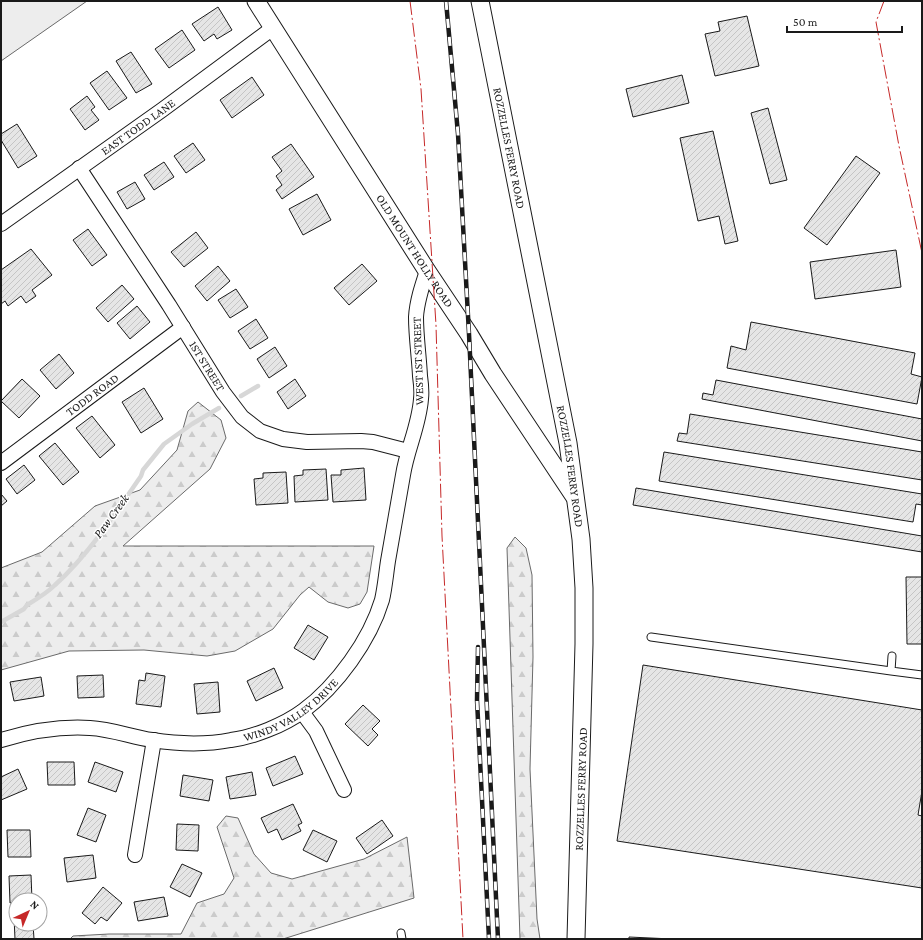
<svg xmlns="http://www.w3.org/2000/svg" width="923" height="940" viewBox="0 0 923 940" font-family="'Crimson Pro',serif">
<style>
.forest{fill:url(#forest-firs);stroke:#6a6a6a}
.built{fill:#ededed;stroke:#6a6a6a}
.lines{fill:none;stroke-linecap:round;stroke-linejoin:round}
.stream{stroke:#d7d7d7;stroke-width:4.5}
.building{fill:url(#building-hatch);stroke:#1a1a1a}
.service-casing{stroke:#1a1a1a;stroke-width:9}
.minor-casing{stroke:#1a1a1a;stroke-width:16}
.tertiary-casing{stroke:#1a1a1a;stroke-width:19}
.service{stroke:#fff;stroke-width:7}
.minor{stroke:#fff;stroke-width:14}
.tertiary{stroke:#fff;stroke-width:17}
.rail-casing{stroke:#1a1a1a;stroke-width:4.5}
.rail{stroke:#fff;stroke-width:3;stroke-dasharray:9;stroke-linecap:butt}
.power{stroke:#c62828;stroke-width:1;stroke-dasharray:14 3 2 3;stroke-linecap:butt}
.labels{text-anchor:middle;dominant-baseline:central;stroke-width:3;stroke-linejoin:round;paint-order:stroke}
.street-label{font-size:12px;fill:#1a1a1a;stroke:#fff}
.water-label{font-size:13px;font-style:italic;fill:#1a1a1a;stroke:#fff}
</style>
<defs>
<pattern id="forest-firs" width="22" height="20" patternUnits="userSpaceOnUse"><rect width="22" height="20" fill="#ededed"/><path d="M5 1l3.5 6h-7zM16 11l3.5 6h-7z" fill="#cbcbcb"/></pattern>
<pattern id="building-hatch" width="6" height="6" patternUnits="userSpaceOnUse"><rect width="6" height="6" fill="#e6e6e6"/><path d="M-1 1l2-2M0 6l6-6M5 7l2-2" fill="none" stroke="#c5c5c5"/></pattern>
</defs>
<rect width="100%" height="100%" fill="#fff"/>
<path class="forest" d="M198,402L221,420L226,438L210,469L123,546H374L367,592L360,604L348,608L328,602L309,587L300,595L273,629L235,651L207,656L144,650L69,651L1,670V568L42,552L95,506L140,490L177,450L188,411Z
M515,537L526,548L532,575L533,657L530,769L537,919L540,939H520L507,548Z
M226,816L238,818L254,854L271,873L292,879L364,859L407,837L414,898L283,939H70L73,936L109,934H181L197,903L224,894L234,878L217,827Z"/>
<path class="built" d="M1,1H87L1,61Z"/>
<g class="lines">
<path class="stream" d="M241,396L258,386
M1,622L24,609L27,605C37,599 47,593 55,585C89,554 115,514 141,476L143,470L164,444L192,424L219,408"/>
</g>
<path class="building" d="M218,7L232,30L217,39L214,34L204,41L192,24Z
M747,16L759,66L715,76L705,34L720,31L718,22Z
M182,30L195,50L169,68L155,49Z
M131,52L152,84L136,93L116,61Z
M107,71L127,98L109,110L90,83Z
M682,75L689,103L633,117L626,89Z
M252,77L264,95L232,118L220,100Z
M87,96L95,107L91,110L99,120L85,130L70,109Z
M768,108L787,180L770,184L751,113Z
M17,124L37,156L18,168L1,140V134Z
M713,131L738,241L725,244L719,216L698,221L680,138Z
M193,143L205,160L186,173L174,156Z
M291,144L314,177L282,199L276,190L282,185L276,176L282,171L272,157Z
M856,156L880,173L827,245L804,228Z
M164,162L174,177L154,190L144,175Z
M135,182L145,199L127,209L117,192Z
M317,194L331,220L303,235L289,209Z
M88,229L107,255L92,266L73,240Z
M196,232L208,248L184,267L171,252Z
M31,249L52,275L32,290L36,296L26,303L21,296L8,306L5,301L1,304V270Z
M896,250L901,287L815,299L810,262Z
M362,264L377,281L349,305L334,288Z
M218,266L230,281L207,301L195,286Z
M122,285L134,299L108,322L96,308Z
M236,289L248,307L230,318L218,300Z
M137,306L150,322L130,339L117,323Z
M256,319L268,338L250,349L238,331Z
M751,322L915,353L911,374L922,377L917,404L727,368L731,346L746,350Z
M275,347L287,366L269,378L257,359Z
M59,354L74,373L56,389L40,370Z
M22,379L40,396L19,418L1,401Z
M295,379L306,396L288,409L277,392Z
M716,380L922,419V441L702,399L703,393L713,395Z
M144,388L163,419L141,433L122,402Z
M690,414L922,452V480L677,441L679,433L687,434Z
M92,416L115,445L100,458L76,428Z
M55,443L79,472L63,485L39,456Z
M664,452L922,494V505L916,504L913,522L659,481Z
M24,465L35,480L17,494L6,479Z
M364,468L366,500L333,502L331,475H341V470Z
M326,469L328,500L295,502L294,476L303,475V470Z
M286,472L288,503L256,505L254,479L263,478V473Z
M636,488L922,536V552L633,505Z
M1,494L7,501L1,506Z
M906,577H922V644H907Z
M308,625L328,637L314,660L294,648Z
M643,665L922,710V791L918,815L922,816V888L617,841Z
M274,668L283,688L256,701L247,681Z
M146,673L165,676L161,707L136,704L139,680L145,681Z
M103,675L104,697L78,698L77,676Z
M41,677L44,696L14,701L10,682Z
M218,682L220,712L197,714L194,684Z
M363,705L380,721L372,729L378,735L368,746L345,724Z
M295,756L303,774L273,786L266,768Z
M47,762H74L75,785H48Z
M95,762L123,772L116,792L88,782Z
M18,769L27,789L1,800V777Z
M252,772L256,795L230,799L226,777Z
M183,775L213,780L209,801L180,796Z
M293,804L302,823L298,825L301,831L282,840L277,829L268,833L261,818Z
M88,808L106,815L96,842L77,835Z
M382,820L393,836L367,854L356,838Z
M177,824L199,825L198,851L176,850Z
M7,830H30L31,857H8Z
M313,830L337,841L327,862L303,850Z
M93,855L96,878L67,882L64,858Z
M182,864L202,873L190,897L170,887Z
M31,875L32,900H16V902L10,903L9,876Z
M103,887L122,903L107,921L101,917L95,924L82,913Z
M164,897L168,916L138,921L134,902Z
M14,917H16V924H33L34,939H15Z
M629,937L672,939H629Z"/>
<g class="lines">
<defs>
<path id="service" d="M651,637L891,671
M892,656L891,671L922,675
M401,933L402,939"/>
<g id="minor">
<path id="s1" d="M79,168L169,305L223,392L242,417L260,431L283,439L307,442L361,441L373,442L408,451"/>
<path id="s2" d="M1,224L162,110L273,28"/>
<path id="s3" d="M1,463L183,327"/>
<path d="M302,712L316,731L344,790"/>
<path id="s4" d="M1,740C31,731 59,726 90,728C111,729 132,737 152,740C178,744 205,745 231,740C254,737 284,725 303,711C337,686 370,640 382,600C385,587 386,574 388,561C393,532 398,504 403,475C407,449 419,426 421,399C422,391 421,383 420,376C419,356 416,336 416,317C417,301 422,286 427,271"/>
<path d="M135,855L154,740"/>
</g>
<g id="tertiary">
<path id="s5" d="M256,1L427,271L469,334L493,374L574,496"/>
<path id="s6" d="M480,1L568,443L581,539L584,588V644L576,939"/>
</g>
</defs>
<use href="#service" class="service-casing"/>
<use href="#minor" class="minor-casing"/>
<use href="#tertiary" class="tertiary-casing"/>
<use href="#service" class="service"/>
<use href="#minor" class="minor"/>
<use href="#tertiary" class="tertiary"/>
<defs>
<path id="rail" d="M446,1L458,134L469,334L498,939
M478,647L477,700L489,939"/>
</defs>
<use href="#rail" class="rail-casing"/>
<use href="#rail" class="rail"/>
<path class="power" d="M410,1L421,89L436,325L442,536L463,939
M884,1L876,22L899,146L922,253"/>
</g>
<g class="labels">
<g class="street-label">
<text stroke="none"><textPath href="#s2" startOffset="168">EAST TODD LANE</textPath></text>
<text stroke="none"><textPath href="#s6" startOffset="150">ROZZELLES FERRY ROAD</textPath></text>
<text stroke="none"><textPath href="#s5" startOffset="296">OLD MOUNT HOLLY ROAD</textPath></text>
<text transform="translate(418 361) rotate(-92)">WEST 1ST STREET</text>
<text stroke="none"><textPath href="#s1" startOffset="236">1ST STREET</textPath></text>
<text stroke="none"><textPath href="#s3" startOffset="114">TODD ROAD</textPath></text>
<text stroke="none"><textPath href="#s6" startOffset="474">ROZZELLES FERRY ROAD</textPath></text>
<text stroke="none"><textPath href="#s4" startOffset="301">WINDY VALLEY DRIVE</textPath></text>
<text transform="translate(581 789) rotate(-88)">ROZZELLES FERRY ROAD</text>
</g>
<g class="water-label">
<text transform="translate(111 516) rotate(-54)">Paw Creek</text>
</g>
</g>
<rect width="923" height="940" fill="none" stroke="#1a1a1a" stroke-width="4"/>
<g transform="translate(28 912) rotate(44)"><circle r="19" fill="#ffffff" stroke="#a3a3a3"/>
<path d="M0-3L7 15L0 10L-7 15Z" fill="#c62828"/>
<text y="-6" font-size="11" font-weight="bold" text-anchor="middle" fill="#1a1a1a">N</text>
</g>
<path d="M787 26v6h115v-6" fill="none" stroke="#1a1a1a" stroke-width="2"/>
<text x="793" y="26" font-size="12" fill="#1a1a1a" stroke="#ffffff" stroke-width="3" paint-order="stroke">50 m</text>
</svg>
